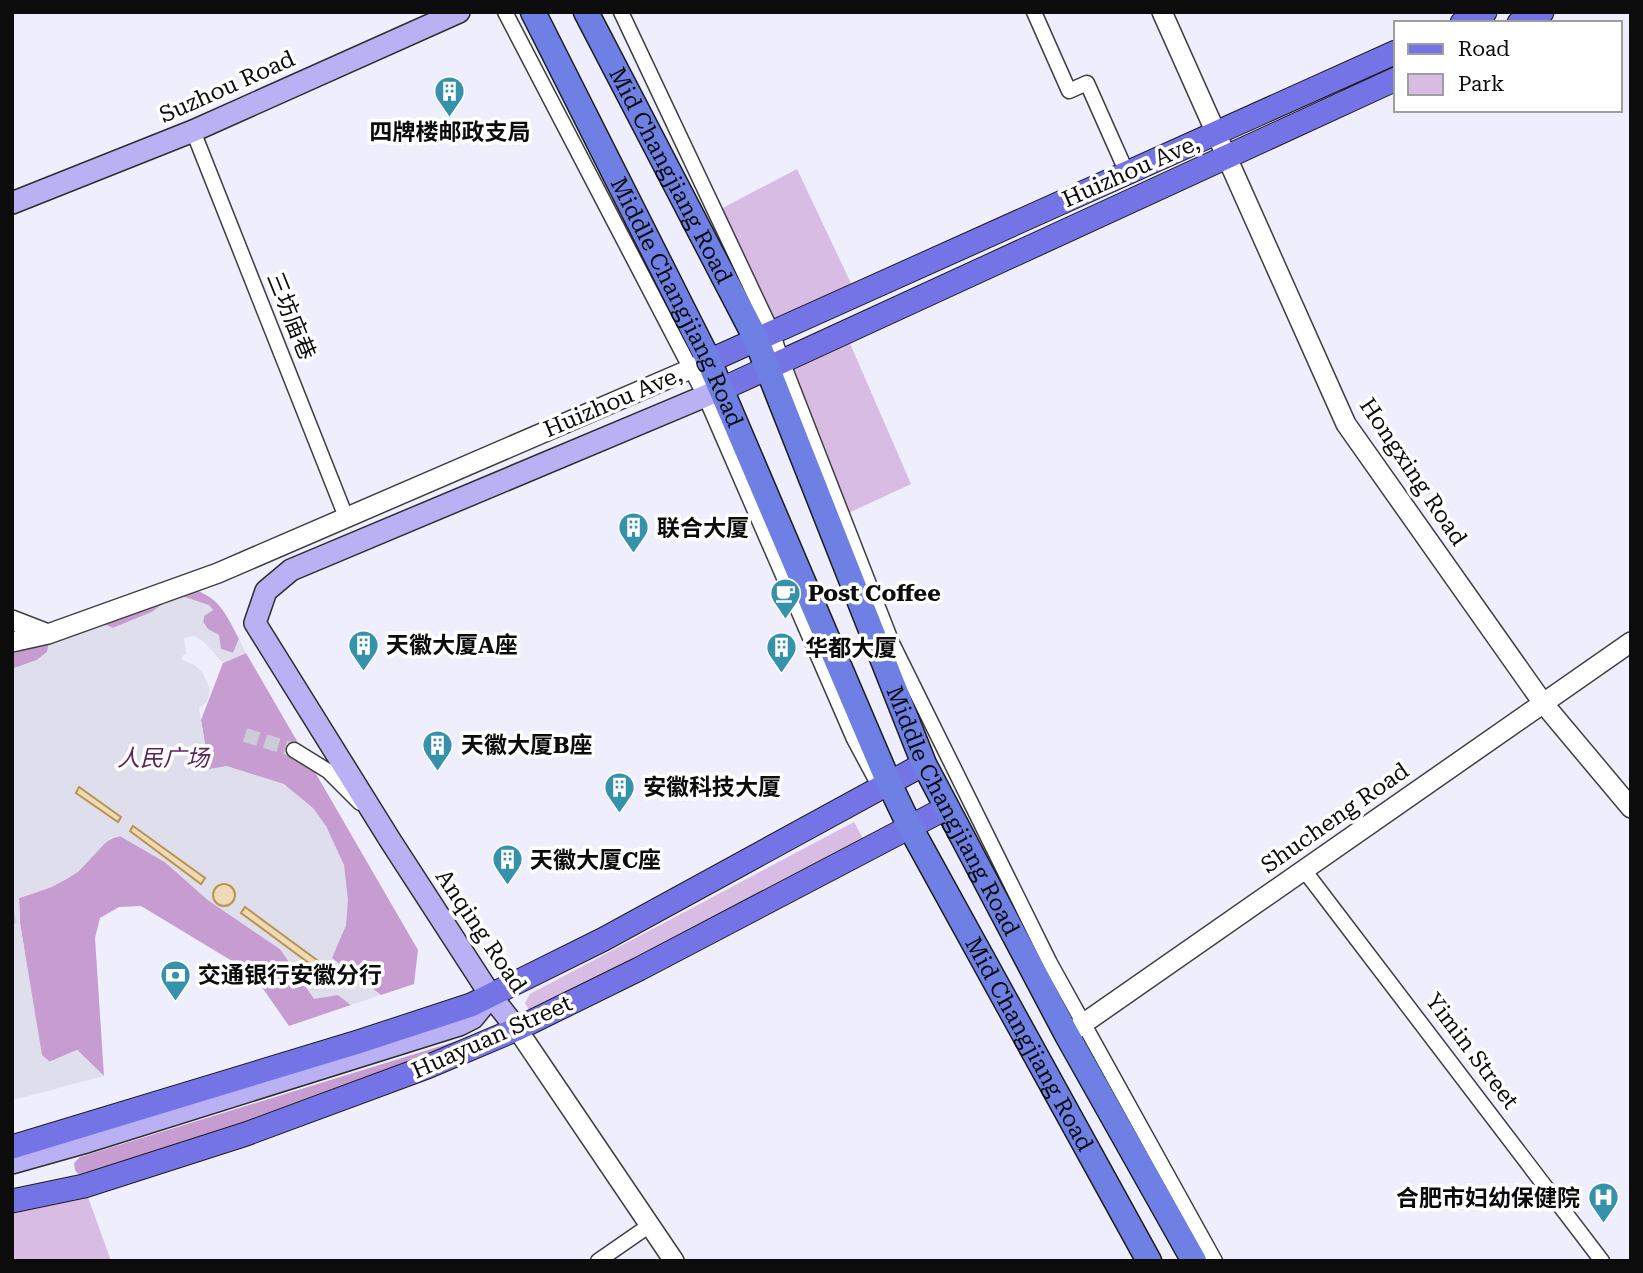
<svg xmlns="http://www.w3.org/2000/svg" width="1643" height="1273" viewBox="0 0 1643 1273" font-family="'Roboto Serif','Noto Sans SC',serif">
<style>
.green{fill:#d8bce3}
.forest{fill:#c79dd1}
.plaza{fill:#dedeec}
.water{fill:#eedab9;stroke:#bb9349;stroke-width:2}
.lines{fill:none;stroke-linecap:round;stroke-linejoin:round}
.minor-tunnel{stroke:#ccccd9;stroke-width:14;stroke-dasharray:14 7;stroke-linecap:butt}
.minor-casing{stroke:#3f3f3f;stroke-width:17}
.tertiary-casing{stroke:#3f3f3f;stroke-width:22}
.secondary-casing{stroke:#2e2e2e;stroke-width:24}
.primary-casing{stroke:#1d1d1d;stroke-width:25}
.trunk-casing{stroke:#1d1d1d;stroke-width:27}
.minor{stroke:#fff;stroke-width:14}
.tertiary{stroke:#fff;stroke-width:19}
.secondary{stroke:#bab1f4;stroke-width:21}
.primary{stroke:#7574e7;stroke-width:23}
.trunk{stroke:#6e80e4;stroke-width:24}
.labels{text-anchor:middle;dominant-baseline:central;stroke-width:7;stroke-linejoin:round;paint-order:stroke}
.street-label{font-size:23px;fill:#0c0c0c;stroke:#fff}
.poi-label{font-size:23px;font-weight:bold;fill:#0c0c0c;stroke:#fff;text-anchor:start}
.park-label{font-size:23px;font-style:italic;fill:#5b2559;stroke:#fff}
</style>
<rect width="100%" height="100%" fill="#eeeefd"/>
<path class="green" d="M797,169L856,294L772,332L717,211Z
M845,332L911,484L842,516L782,361Z
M854,822L866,844L539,1013L529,1010L525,1003L530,994Z
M84,1186L111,1261H12V1201Z"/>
<path class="forest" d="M185,587C218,595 224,610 239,639L233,653L221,649L203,622L204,616L171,598L152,612L113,628L103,624Z
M49,644L47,652L37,660L12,669V654L38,645Z
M246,653L418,950L414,984L381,995L331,958L346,925L209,769L201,720L223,663Z
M120,836L165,862L208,900L280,949L351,1005L289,1026L252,973L141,906L119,907L100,918L95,938L104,1076L77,1050L49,1062L41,1055L20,923L19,898C39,891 62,885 79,870C93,858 101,840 120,836Z
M457,1041L466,1042L469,1049L87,1175H79L75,1170L74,1163L80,1157Z"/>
<path class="plaza" d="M185,597L209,605L213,610L204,616L203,622L208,629L219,635L221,649L233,653L239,639L246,653L223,663L203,641L194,636L184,638L186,654L182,656V660L195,665L203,673L210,690L207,702L199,708L209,769L227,766L284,784L313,808L326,826L344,865L348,900L346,925L332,958L381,995L351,1005L338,995L314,999L280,949L208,900L165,862L120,836L110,838L78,872L52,887L19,898L20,923L42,1055L50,1062L77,1050L104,1076L13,1100L12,669L37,660L47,652L49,644L103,624L113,628L152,612L171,598Z"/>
<path class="water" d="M79,787L121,817L118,822L76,793Z
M133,826L205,878L201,884L130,831Z
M213 895a11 11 0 1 1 22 0a11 11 0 1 1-22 0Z
M245,907L325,966L321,972L241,913Z"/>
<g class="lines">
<path class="minor-tunnel" d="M245,735L294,750
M12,917L15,916"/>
<defs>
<path id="minor" d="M505,12L705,396L854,739L876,780
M621,12L772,332L782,361L892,643L1050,963L1215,1261
M1034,12L1069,91L1087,83L1127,173
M193,131L346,517
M294,750L328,771L360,803
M1304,870L1602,1261
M598,1261L650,1225"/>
<path id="tertiary" d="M1162,12L1346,424L1543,703L1631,808
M12,620L48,634
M12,642L48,634L218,573L709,361
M517,1029L674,1261
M1067,1035L1631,642"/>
<path id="secondary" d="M12,203L193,131L459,12
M517,1029L491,996L390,840L255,623L266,591L291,570L722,389
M12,1163L83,1143L459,1025L473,1018L491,996"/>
<path id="primary" d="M1462,23L1485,12
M1519,23L1542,12
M709,361L1396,52
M722,389L1396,79
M12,1147L358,1042L471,1005L604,939L924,764
M12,1201L84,1186L246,1134L427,1067L517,1029L639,969L946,808"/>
<g id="trunk">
<path id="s1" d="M533,12L709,361L889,783L910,827L1149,1261"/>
<path id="s2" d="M586,12L756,339L924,764L1067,1035L1194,1261"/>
</g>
</defs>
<use href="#minor" class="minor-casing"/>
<use href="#tertiary" class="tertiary-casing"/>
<use href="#secondary" class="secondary-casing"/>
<use href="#primary" class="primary-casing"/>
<use href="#trunk" class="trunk-casing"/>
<use href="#minor" class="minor"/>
<use href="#tertiary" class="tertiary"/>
<use href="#secondary" class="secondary"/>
<use href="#primary" class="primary"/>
<use href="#trunk" class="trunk"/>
</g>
<defs>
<symbol id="building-pin" viewBox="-11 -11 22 30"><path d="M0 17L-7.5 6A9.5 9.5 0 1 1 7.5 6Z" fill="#3692aa" stroke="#fff"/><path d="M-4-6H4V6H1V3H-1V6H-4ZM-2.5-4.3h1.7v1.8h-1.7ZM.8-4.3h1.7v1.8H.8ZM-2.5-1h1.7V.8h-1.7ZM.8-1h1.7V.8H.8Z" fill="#fff"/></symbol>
<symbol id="cafe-pin" viewBox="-11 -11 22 30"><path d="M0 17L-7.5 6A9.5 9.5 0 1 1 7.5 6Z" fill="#3692aa" stroke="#fff"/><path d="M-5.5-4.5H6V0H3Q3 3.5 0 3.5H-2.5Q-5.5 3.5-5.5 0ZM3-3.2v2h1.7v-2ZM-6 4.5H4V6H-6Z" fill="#fff"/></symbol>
<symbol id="bank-pin" viewBox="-11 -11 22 30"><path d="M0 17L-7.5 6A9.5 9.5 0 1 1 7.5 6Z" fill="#3692aa" stroke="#fff"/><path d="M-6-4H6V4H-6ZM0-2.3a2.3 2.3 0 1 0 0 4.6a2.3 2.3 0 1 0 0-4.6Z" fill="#fff"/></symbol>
<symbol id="hospital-pin" viewBox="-11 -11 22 30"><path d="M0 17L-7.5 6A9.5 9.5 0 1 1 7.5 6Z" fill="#3692aa" stroke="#fff"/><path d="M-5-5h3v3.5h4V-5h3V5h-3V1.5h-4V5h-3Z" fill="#fff"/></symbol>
</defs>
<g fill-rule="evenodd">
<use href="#building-pin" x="432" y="74" width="35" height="47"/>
<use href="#building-pin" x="616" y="510" width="35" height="47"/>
<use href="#cafe-pin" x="768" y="576" width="35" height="47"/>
<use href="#building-pin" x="346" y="628" width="35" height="47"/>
<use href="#building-pin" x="764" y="630" width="35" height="47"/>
<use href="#building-pin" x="420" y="728" width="35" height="47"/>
<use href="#building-pin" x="602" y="770" width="35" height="47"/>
<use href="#building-pin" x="490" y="842" width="35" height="47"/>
<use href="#bank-pin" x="158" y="958" width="35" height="47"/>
<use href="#hospital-pin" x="1586" y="1180" width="35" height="47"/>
</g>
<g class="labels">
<g class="street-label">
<text transform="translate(227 87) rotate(-24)">Suzhou Road</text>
<text transform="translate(1131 171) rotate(-24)">Huizhou Ave,</text>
<text stroke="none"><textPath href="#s2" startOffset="184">Mid Changjiang Road</textPath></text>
<text stroke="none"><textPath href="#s1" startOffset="324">Middle Changjiang Road</textPath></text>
<text transform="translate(291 316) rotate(68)">三坊庙巷</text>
<text transform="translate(613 402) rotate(-23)">Huizhou Ave,</text>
<text transform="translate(1413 472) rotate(56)">Hongxing Road</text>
<text stroke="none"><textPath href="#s2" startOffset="880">Middle Changjiang Road</textPath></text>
<text transform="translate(1335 818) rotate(-35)">Shucheng Road</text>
<text transform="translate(481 931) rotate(56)">Anqing Road</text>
<text transform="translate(492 1037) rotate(-24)">Huayuan Street</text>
<text stroke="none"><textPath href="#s1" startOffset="1146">Mid Changjiang Road</textPath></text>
<text transform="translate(1472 1051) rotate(53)">Yimin Street</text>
</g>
<g class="poi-label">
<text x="450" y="132" text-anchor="middle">四牌楼邮政支局</text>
<text x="657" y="528">联合大厦</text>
<text x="808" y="593">Post Coffee</text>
<text x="386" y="645">天徽大厦A座</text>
<text x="805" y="648">华都大厦</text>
<text x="461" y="745">天徽大厦B座</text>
<text x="643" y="787">安徽科技大厦</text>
<text x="530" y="860">天徽大厦C座</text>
<text x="198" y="975">交通银行安徽分行</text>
<text x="1580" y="1198" text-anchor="end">合肥市妇幼保健院</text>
</g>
<g class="park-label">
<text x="163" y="758">人民广场</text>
</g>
</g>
<rect width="1643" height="1273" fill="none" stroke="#0c0c0c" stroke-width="28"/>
<rect x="1394" y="21" width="228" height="91" fill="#ffffff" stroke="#9e9e9e" stroke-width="2"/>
<rect x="1408" y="44" width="35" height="10" fill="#7574e7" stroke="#9e9e9e" stroke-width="2"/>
<text x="1458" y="56" font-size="21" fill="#0c0c0c">Road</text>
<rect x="1408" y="74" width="35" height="21" fill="#d8bce3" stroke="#9e9e9e" stroke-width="2"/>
<text x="1458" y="91" font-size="21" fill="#0c0c0c">Park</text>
</svg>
